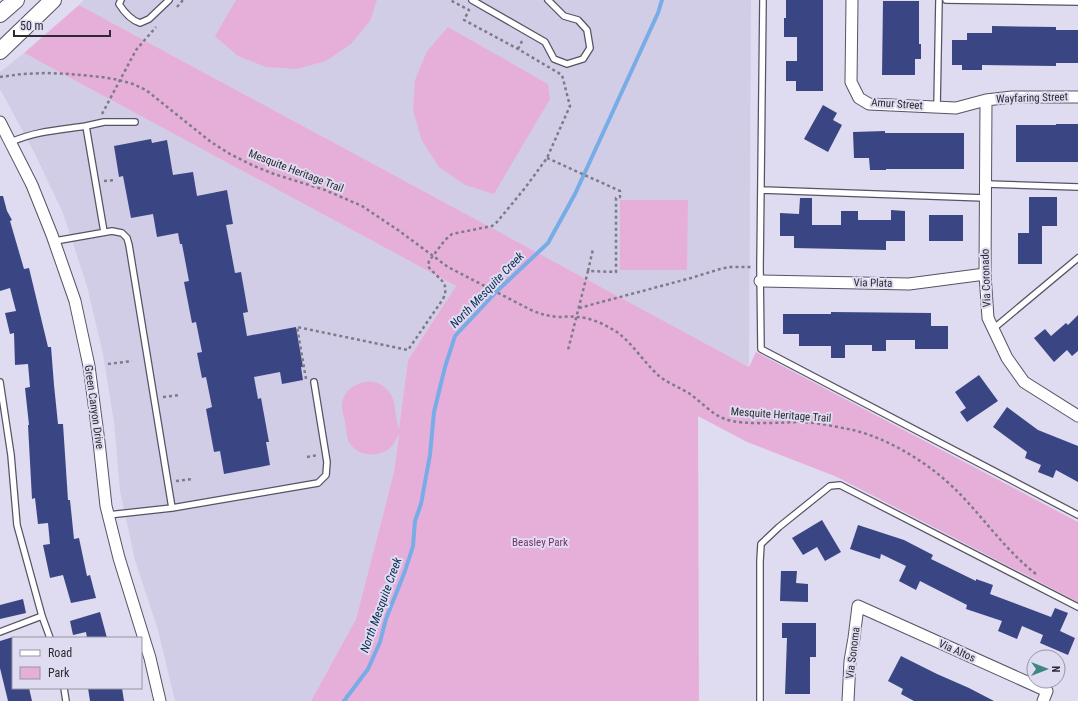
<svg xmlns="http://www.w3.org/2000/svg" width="1078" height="701" viewBox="0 0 1078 701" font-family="'Roboto Condensed',sans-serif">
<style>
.built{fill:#d1cde7}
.green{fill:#e6afda}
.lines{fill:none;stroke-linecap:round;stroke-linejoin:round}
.stream{stroke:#78ace7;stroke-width:4}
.building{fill:#3a4683}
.service-casing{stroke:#565364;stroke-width:8}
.minor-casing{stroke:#565364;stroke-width:13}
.secondary-casing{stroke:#565364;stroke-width:18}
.path{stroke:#7e7b89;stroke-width:2.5;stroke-dasharray:3 3;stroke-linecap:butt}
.service{stroke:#fff;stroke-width:5.5}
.minor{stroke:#fff;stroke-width:11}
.secondary{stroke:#fff;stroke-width:16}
.labels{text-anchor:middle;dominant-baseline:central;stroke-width:4;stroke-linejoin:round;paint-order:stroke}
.street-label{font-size:11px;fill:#2c2b32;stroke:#dfdbf0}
.park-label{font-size:11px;fill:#7b2f6e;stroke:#dfdbf0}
.water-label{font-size:12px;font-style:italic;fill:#052b50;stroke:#dfdbf0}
</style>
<rect width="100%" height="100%" fill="#dfdbf0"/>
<path class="built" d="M84,0H751L749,367L79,5Z
M24,53L456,286L408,360L394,472L356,619L311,701H175L158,630L135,560L120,491L114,422L103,354L87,286L63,213L34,152L0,89V72Z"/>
<path class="green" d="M236,0H377L370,21L351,44L326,61L297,69L266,67L238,56L215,36Z
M79,5L749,367L756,352L1078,522V602L837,477L747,442L698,416L699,701H311L356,619L394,472L399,434C397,437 395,443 392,446C380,459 355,457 348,440C346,434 346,427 345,421C344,416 341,409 342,403C344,391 354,384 365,382C370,381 376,382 380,384C399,394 393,413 399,429L408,360L456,286L24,53Z
M448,27L548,84L550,99L494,194L465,185L439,167L422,141L413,111L415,80L427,51Z
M620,200H688L687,270H620Z"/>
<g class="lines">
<path class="stream" d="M344,701L368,669L380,642L386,619L405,571L413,546L415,521L421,504L430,455L434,412L445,367L455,336L497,291L548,243L575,194L658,13L662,0"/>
</g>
<path class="building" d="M786,0H823V91H796V81H786V61H797V37H784V18H786Z
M883,1H919V44H921V59H915V75H882Z
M992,26L1056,27V30H1078V63H1056V66L982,65V70H962V65H952V40H967V33H992Z
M823,105L837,113L833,120L842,125L828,152L804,139Z
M1056,124H1078V162H1016V125H1056Z
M885,131V133H964V169H886V170H870L869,158H854L853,132Z
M151,139L152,143L167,140L173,175L193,172L197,196L227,190L233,224L226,225L235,273L241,272L248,312L243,313L247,336L296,327L303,367H301L303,380L282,384L280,372L254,377L258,399L261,398L269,442H266L270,465L224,474L220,451L214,452L206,409L212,407L206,377L202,378L197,353L202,352L196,322L192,323L184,282L189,281L182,244H180L178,233L157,237L153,214L131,218L123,176L119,177L114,146Z
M0,196H3L7,211L12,220L10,221L24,269L29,268L48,347H51L54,385L58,424H63L68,500H70L74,539L79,538L87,576L90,575L96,598L71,603L63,575L50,578L43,545L50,544L48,523L38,524L35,498L32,499L28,425H29L25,388L30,387L28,364L15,365L14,333L10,334L5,313L16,311L10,288L0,291Z
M1029,197H1057V226H1042V264H1018V233H1029Z
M800,198H812V225H841V211H858V220H891V210L905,211V241H886V250L794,248V236H780V213L799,214Z
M929,215H963V241H929Z
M831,312L931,313V326H948V349H915V340H886V351H872V345H845V358H831V346H799V334H783V314H831Z
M1078,315V351L1072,356L1067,350L1054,362L1034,338L1045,329L1051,336L1066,323L1068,325Z
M979,375L998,401L967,422L960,412L966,408L955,392Z
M1007,407L1038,430L1078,446V482L1056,470L1053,478L1038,472L1041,465L1025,458L1027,452L993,427Z
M822,520L841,552L825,561L817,547L803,555L792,538Z
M858,525L904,540L933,555L931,559L976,581V579L993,585L990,594L1051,617L1055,608L1068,613L1060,631L1075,638L1068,655L1040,643L1043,635L1022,626L1017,639L998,631L1002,621L966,609L967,605L920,581L916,590L899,581L906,566L881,554L880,559L850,549Z
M781,571H797L796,583L808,584V602L780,601Z
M23,599L26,613L0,619V605Z
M100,612L107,638H87L86,632L73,635L70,621Z
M782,623H816V657H810V694H785L787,638H782Z
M13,637V688H29L32,701H8L0,668V641Z
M901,656L937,674L969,688L994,701H914L901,694L903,689L888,681Z
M88,688H122L124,701H90Z"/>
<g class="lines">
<defs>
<path id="service" d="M121,0L119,4C124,12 131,20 140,23L149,19L169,0
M472,0L545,42L554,59L567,64L583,59L590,48L587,30L578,20L564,16L548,0
M763,0L760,267L761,349L1078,515
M946,0L1078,2
M937,107L939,0
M86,126L104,122H135
M11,142C36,131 59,130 86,126L104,232
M986,184L1078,187
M762,190L985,198
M55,241L112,231L122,233L127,238L129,245L172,508
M993,329L1078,258
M0,382L11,455L17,525L42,616L50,638
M108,515L172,508L318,483L326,475L327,462L314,382
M0,632L42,616
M64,688L66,701
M760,701V561L761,544L779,527L830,486L840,485L1078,607"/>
<path id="minor" d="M852,0L851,82L859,98L869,104L956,108L986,100L1012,97H1078
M986,100L985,274L988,318L1007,358L1024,382L1078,416
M0,122L32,185L52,235L75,301L89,366L99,442L106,506L119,558L150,658L160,701
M760,281L909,284L985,274
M848,701L850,661L854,638L858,606L1047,691L1043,701"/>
<path id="secondary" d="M0,14L16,0
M0,51L53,0"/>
</defs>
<use href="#service" class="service-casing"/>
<use href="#minor" class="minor-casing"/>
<use href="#secondary" class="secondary-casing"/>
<path class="path" d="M177,7L183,0
M518,49L523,39
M0,77L22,74L45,73L69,74L102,77L119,80L133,84L146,90L211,142L230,154L254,166L274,174L325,190L362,206L398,230L448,267L531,310C540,314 548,316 558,317C564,317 570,316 576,317C587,317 600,322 610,328C628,337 639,356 653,370C663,382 678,386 690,394C702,402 711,414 725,419C744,426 781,422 803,422C820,423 837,427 853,430C890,439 930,464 957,491C984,518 1005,550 1036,574
M102,114L136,50L156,27
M547,158L620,191V197L616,198V272L588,271L568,350
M104,181L116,180
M588,271L593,249
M579,308L691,278L720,269L729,267H751
M108,364L132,361
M306,379L297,327L408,350L443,299C451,281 437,279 428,266L429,261L445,240L452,234L492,226L497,222L525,188L547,158L570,106L562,75L518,49L464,20L469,10L450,0
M163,397L180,395
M307,457L318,455
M176,481L193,479"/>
<use href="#service" class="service"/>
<use href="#minor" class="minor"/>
<use href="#secondary" class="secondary"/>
</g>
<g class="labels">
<g class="street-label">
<text transform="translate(1032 98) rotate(-2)">Wayfaring Street</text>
<text transform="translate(897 104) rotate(4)">Amur Street</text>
<text transform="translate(296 171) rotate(21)">Mesquite Heritage Trail</text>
<text transform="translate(986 278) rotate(-92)">Via Coronado</text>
<text transform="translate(873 283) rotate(1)">Via Plata</text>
<text transform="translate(94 407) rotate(82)">Green Canyon Drive</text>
<text transform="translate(781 415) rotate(4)">Mesquite Heritage Trail</text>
<text transform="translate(957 651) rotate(24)">Via Altos</text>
<text transform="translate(853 653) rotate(-83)">Via Sonoma</text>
</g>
<g class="park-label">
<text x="540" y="542">Beasley Park</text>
</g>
<g class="water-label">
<text transform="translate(487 290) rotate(-46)">North Mesquite Creek</text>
<text transform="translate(381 605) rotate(-70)">North Mesquite Creek</text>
</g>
</g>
<rect x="12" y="637" width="130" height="52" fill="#dfdbf0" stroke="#9795a4"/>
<rect x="20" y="650" width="20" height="6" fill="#ffffff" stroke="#9795a4"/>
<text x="48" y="657" font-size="12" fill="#2c2b32">Road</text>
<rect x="20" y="667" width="20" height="12" fill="#e6afda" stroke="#9795a4"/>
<text x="48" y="677" font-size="12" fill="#2c2b32">Park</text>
<g transform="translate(1046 669) rotate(90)"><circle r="19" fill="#dfdbf0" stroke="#9795a4"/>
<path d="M0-3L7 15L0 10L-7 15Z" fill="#3f8783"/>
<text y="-6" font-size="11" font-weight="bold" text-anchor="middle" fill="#2c2b32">N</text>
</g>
<path d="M14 30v6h96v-6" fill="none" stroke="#2c2b32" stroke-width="2"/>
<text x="20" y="30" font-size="12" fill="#2c2b32" stroke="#dfdbf0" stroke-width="3" paint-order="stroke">50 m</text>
</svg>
